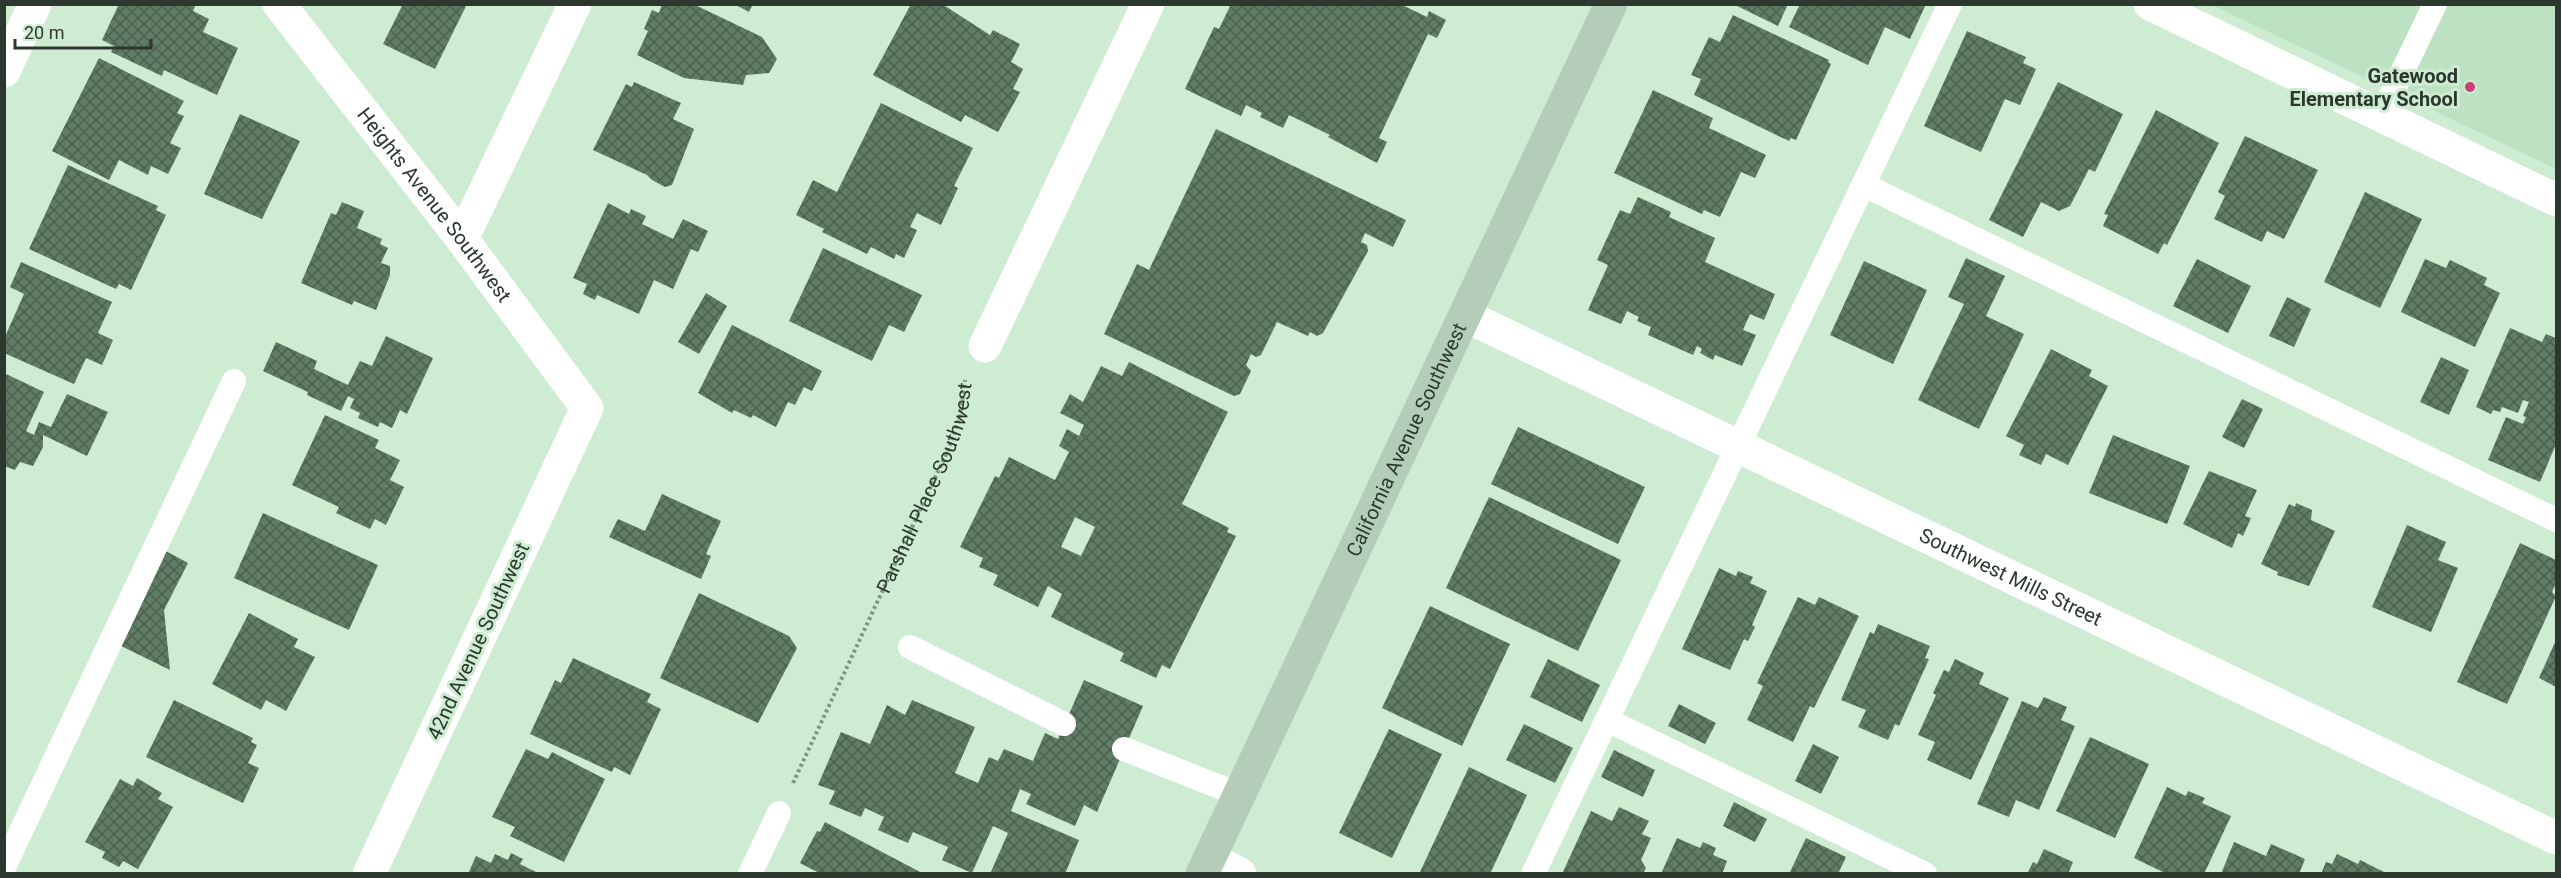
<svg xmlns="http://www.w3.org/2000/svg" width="2561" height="878" font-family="Roboto,sans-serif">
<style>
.built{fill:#bde2c2}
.building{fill:url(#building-cross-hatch);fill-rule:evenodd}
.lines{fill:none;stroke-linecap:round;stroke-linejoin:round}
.path{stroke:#7f9582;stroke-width:4;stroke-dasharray:3 3;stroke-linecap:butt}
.lane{stroke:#fff;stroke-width:24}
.street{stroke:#fff;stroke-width:33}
.secondary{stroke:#b4cdb9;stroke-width:33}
.poi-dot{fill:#c83f78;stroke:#cdecd1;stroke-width:2}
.labels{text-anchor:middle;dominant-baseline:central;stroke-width:6;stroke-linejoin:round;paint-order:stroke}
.poi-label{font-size:20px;font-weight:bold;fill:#2c382e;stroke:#cdecd1;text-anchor:end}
.street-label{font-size:20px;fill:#2c382e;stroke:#cdecd1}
</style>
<defs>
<pattern id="building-cross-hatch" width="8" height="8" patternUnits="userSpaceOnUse" patternTransform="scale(1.5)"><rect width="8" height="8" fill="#607c64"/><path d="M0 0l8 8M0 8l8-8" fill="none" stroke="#4b614e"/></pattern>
</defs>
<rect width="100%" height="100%" fill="#cdecd1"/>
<!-- built -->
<path class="built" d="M2212,5H2556V169Z"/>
<!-- building -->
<path class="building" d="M119,4H196L193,11L209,19L203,32L238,48L217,95L164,70L162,76L111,52L114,46L102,40Z
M403,4L466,6L435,69L383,44Z
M662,4H693L762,37L777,59L769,73L746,75L743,85L684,78L637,55L648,31L644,29L652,10L659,13Z
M734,4H753L749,12Z
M911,4H942L990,35L993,30L1020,44L1011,62L1023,69L1013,89L1020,92L998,132L965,115L961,122L873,75Z
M1231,4H1400L1427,17L1429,11L1446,20L1437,38L1428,34L1379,138L1387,142L1377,163L1328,137L1330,135L1289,115L1283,128L1260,117L1262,113L1246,105L1241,116L1185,89L1214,27L1219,29Z
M1733,4H1788L1778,26Z
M1800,4H1926L1910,39L1885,27L1868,65L1789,27Z
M1733,15L1829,60L1828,62L1831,64L1796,140L1791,138L1789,141L1694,95L1701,79L1691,75L1709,37L1720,42Z
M1967,31L2026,57L2023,63L2036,69L2020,105L2005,99L1981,152L1924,126Z
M99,58L184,101L177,113L184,116L170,143L181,148L168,174L151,166L148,175L119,160L109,180L52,151Z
M634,82L681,103L673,119L694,129L672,185L665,187L652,180L647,175L593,150L626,84L632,87Z
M2058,82L2123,114L2095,172L2089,169L2070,206L2059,211L2041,202L2023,237L1989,220Z
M1653,90L1713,118L1709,128L1766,155L1755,178L1741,172L1720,217L1704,210L1702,214L1614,173Z
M881,103L973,148L954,186L958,188L941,225L917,213L910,227L917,230L904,258L896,254L894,259L871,247L867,254L822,232L824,229L796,215L813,180L837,192Z
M2156,110L2219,143L2167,245L2164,243L2158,254L2103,226L2108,215L2104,214Z
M240,114L300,141L262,219L204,194Z
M1216,129L1406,220L1393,247L1365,233L1361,242L1367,245L1368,251L1323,333L1317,336L1310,332L1308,336L1277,322L1261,355L1256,357L1251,354L1246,365L1251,371L1240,394L1234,396L1104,334L1137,264L1149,270Z
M2245,136L2318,170L2284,239L2267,231L2262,242L2214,219L2225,196L2218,192Z
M68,165L158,206L156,210L166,215L131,290L119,284L116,289L29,249Z
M2365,192L2422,219L2380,308L2324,282Z
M1638,197L1671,212L1669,217L1715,238L1705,262L1775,294L1764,320L1750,314L1743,330L1756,335L1742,366L1715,355L1713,360L1700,353L1702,349L1697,346L1693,355L1648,335L1651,327L1637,321L1639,317L1627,311L1621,324L1588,310L1608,265L1597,260L1620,210L1630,214Z
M342,202L364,211L357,228L382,239L380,244L388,248L381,263L390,266V275L376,310L354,301L352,305L301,283L331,213L336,215Z
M608,203L629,214L631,209L646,216L642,224L673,239L683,219L708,231L698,252L691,249L673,289L654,280L639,314L597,295L595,300L583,294L587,284L573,278Z
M823,248L922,295L904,332L889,325L872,361L789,321Z
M1966,258L2005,276L1986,316L2024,334L1979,429L1918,400L1964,304L1948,297Z
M2197,259L2251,286L2228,333L2173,306Z
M2425,259L2446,268L2450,260L2487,278L2484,285L2500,293L2475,347L2401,312Z
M1864,261L1927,290L1893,364L1830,335Z
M21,262L112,302L98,333L113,340L102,365L86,358L74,384L4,353V339L24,294L10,287Z
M706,293L727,306L699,354L678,342Z
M2287,297L2311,309L2294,347L2269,336Z
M732,325L822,371L812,391L804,387L795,405L788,402L776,427L753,415L751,418L734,410L732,413L698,393Z
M2510,328L2542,342L2546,334L2556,338V444L2540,482L2488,460L2506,417L2523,424L2526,417L2523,416L2529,402L2523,400L2518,413L2502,407L2500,412L2493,410L2491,414L2476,407Z
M386,336L433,358L407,414L400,410L392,428L380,422L378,427L358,418L360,413L350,408L354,399L348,396L341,411L307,395L308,392L263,371L276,342L317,361L314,369L348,385L360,361L372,366Z
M2051,349L2092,370L2089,376L2108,386L2068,465L2046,454L2041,465L2019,455L2024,445L2006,436Z
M2441,357L2469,370L2449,415L2420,402Z
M1129,362L1228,412L1182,504L1229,528L1227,532L1236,536L1170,669L1162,665L1156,678L1120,661L1124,653L1051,617L1062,594L1048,586L1038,607L993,585L998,575L979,567L983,558L960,547L995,476L999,478L1009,457L1055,480L1069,452L1059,446L1067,429L1079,436L1084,425L1060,413L1070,394L1083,402L1101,366L1122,376ZM1075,517L1095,527L1081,556L1061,547Z
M4,373L44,392L26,431L34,435L39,422L51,427L67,394L108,412L87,456L43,435V447L33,466L20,462L15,470L4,466Z
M2242,399L2263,409L2244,448L2222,437Z
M325,415L379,440L375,448L400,460L390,480L404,487L386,525L375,519L370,529L336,513L339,507L292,485Z
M1518,427L1645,487L1618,544L1491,484Z
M2113,435L2190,466L2167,524L2089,493Z
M2209,471L2257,490L2245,516L2251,518L2243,536L2238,533L2232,548L2183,524Z
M662,494L721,521L706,554L711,556L701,579L609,537L618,519L645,531Z
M1489,497L1621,560L1578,651L1446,588Z
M2296,503L2312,510L2311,520L2335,531L2309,586L2277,575L2278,572L2261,564L2289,504L2295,507Z
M263,513L378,565L349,630L234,578Z
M2407,525L2446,542L2438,560L2458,568L2431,632L2372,607Z
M2520,543L2556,560V583L2552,592L2556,596L2507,704L2457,682Z
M162,549L188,563L164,610L170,670L115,643Z
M1719,568L1736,576L1738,571L1753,577L1750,583L1767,591L1752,625L1755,627L1748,641L1744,639L1730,670L1682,649Z
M699,593L789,636L797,648L758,723L660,678Z
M1798,597L1815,605L1819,597L1859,616L1814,708L1810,706L1793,742L1747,720L1763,686L1757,683Z
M1430,606L1510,644L1462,746L1382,708Z
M249,613L298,639L294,647L315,657L286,711L266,700L261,710L212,684Z
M1878,624L1930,646L1925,658L1929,659L1899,726L1895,724L1888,740L1858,727L1866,710L1841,700L1870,632L1874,634Z
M2556,640V687L2539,678Z
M573,658L651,694L647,702L661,709L630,775L614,767L612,772L530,734L555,680L561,683Z
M1548,659L1600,685L1582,722L1530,697Z
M1955,659L1984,673L1979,684L2009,698L1971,780L1927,760L1935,742L1918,735L1936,695L1933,693L1944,670L1949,672Z
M1084,680L1143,706L1097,812L1084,805L1075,826L1026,804L1031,794L1020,789L1011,811L1079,840L1065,874H990L1008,833L993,826L972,873L942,860L948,847L913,832L908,843L878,830L884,817L865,808L861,817L829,804L835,791L818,785L841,732L870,744L887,705L905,715L912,700L975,727L955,773L978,783L989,757L998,761L1004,749L1033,761L1045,733L1058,739Z
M2044,697L2067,707L2061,720L2075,726L2039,810L2016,800L2009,817L1977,804L2022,701L2038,708Z
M174,700L253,738L251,742L257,745L248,763L259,768L243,803L146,757Z
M1679,704L1716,723L1705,744L1668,726Z
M1524,724L1573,748L1555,783L1506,760Z
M1389,729L1442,754L1392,858L1339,833Z
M2090,737L2149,764L2115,838L2056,811Z
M1813,744L1839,757L1821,794L1795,781Z
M526,749L548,759L552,752L605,779L564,862L510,836L515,827L492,817Z
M1614,750L1655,770L1643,797L1601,777Z
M1469,767L1527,795L1490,874H1424L1420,872Z
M137,778L162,793L158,799L173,807L138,869L123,861L119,867L102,858L105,852L85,842L120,779L133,786Z
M2167,787L2186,796L2188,791L2205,798L2202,803L2231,816L2204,874H2167L2134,858Z
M1734,802L1767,819L1755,842L1723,826Z
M1619,807L1649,821L1642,834L1651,838L1641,860L1646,868L1643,874H1562L1591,811L1612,821Z
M825,822L924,874H821L800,863L817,831L820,832Z
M1677,838L1700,848L1703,842L1716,848L1713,855L1727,861L1722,874H1661Z
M1806,838L1846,857L1838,874L1790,872Z
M2234,842L2266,856L2271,844L2305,859L2299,874H2221Z
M2044,849L2073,862L2068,874H2027L2033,862L2037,864Z
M511,853L523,859L520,864L540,874H468L476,856L491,863L495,854L508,860Z
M2337,854L2358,864L2360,860L2384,872L2321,874L2326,862L2332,864Z"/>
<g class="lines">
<!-- path -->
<path class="path" id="s1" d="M793,783L948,450L960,417L965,380"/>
<!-- lane -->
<path class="lane" d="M2381,116L2435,4
M1864,185L2556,520
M910,647L1064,724
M1607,720L1925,874
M1124,749L1240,795
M4,867L234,381
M750,874L779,813
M1533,874L1950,4"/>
<!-- street -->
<g class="street">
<path id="s2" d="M279,4L462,239L587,408L369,874"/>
<path d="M2150,4L2556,200"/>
<path d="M4,71L35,4"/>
<path d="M462,239L575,4"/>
<path id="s3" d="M1466,316L2556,838"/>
<path d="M985,346L1148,4"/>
<path d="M1210,858L1240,874"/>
</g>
<!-- secondary -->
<path class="secondary" id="s4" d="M1202,874L1611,4"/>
</g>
<!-- markers -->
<circle class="poi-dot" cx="2470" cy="87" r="6"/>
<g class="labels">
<!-- poi labels -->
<g class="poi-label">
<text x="2458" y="76">Gatewood<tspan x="2458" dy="23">Elementary School</tspan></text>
</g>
<!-- street labels -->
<g class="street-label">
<text stroke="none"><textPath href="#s2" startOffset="254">Heights Avenue Southwest</textPath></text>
<text stroke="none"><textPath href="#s4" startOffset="480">California Avenue Southwest</textPath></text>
<text stroke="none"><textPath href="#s1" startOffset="324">Parshall Place Southwest</textPath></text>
<text stroke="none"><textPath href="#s3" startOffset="604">Southwest Mills Street</textPath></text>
<text transform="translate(478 641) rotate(-65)">42nd Avenue Southwest</text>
</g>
</g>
<!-- border -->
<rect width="2561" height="878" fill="none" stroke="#2c382e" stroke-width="12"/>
<!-- scale -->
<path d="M15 39v9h136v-9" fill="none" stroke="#2c382e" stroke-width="3"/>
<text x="24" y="39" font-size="18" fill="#2c382e" stroke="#cdecd1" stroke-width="4.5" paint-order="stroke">20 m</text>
</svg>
